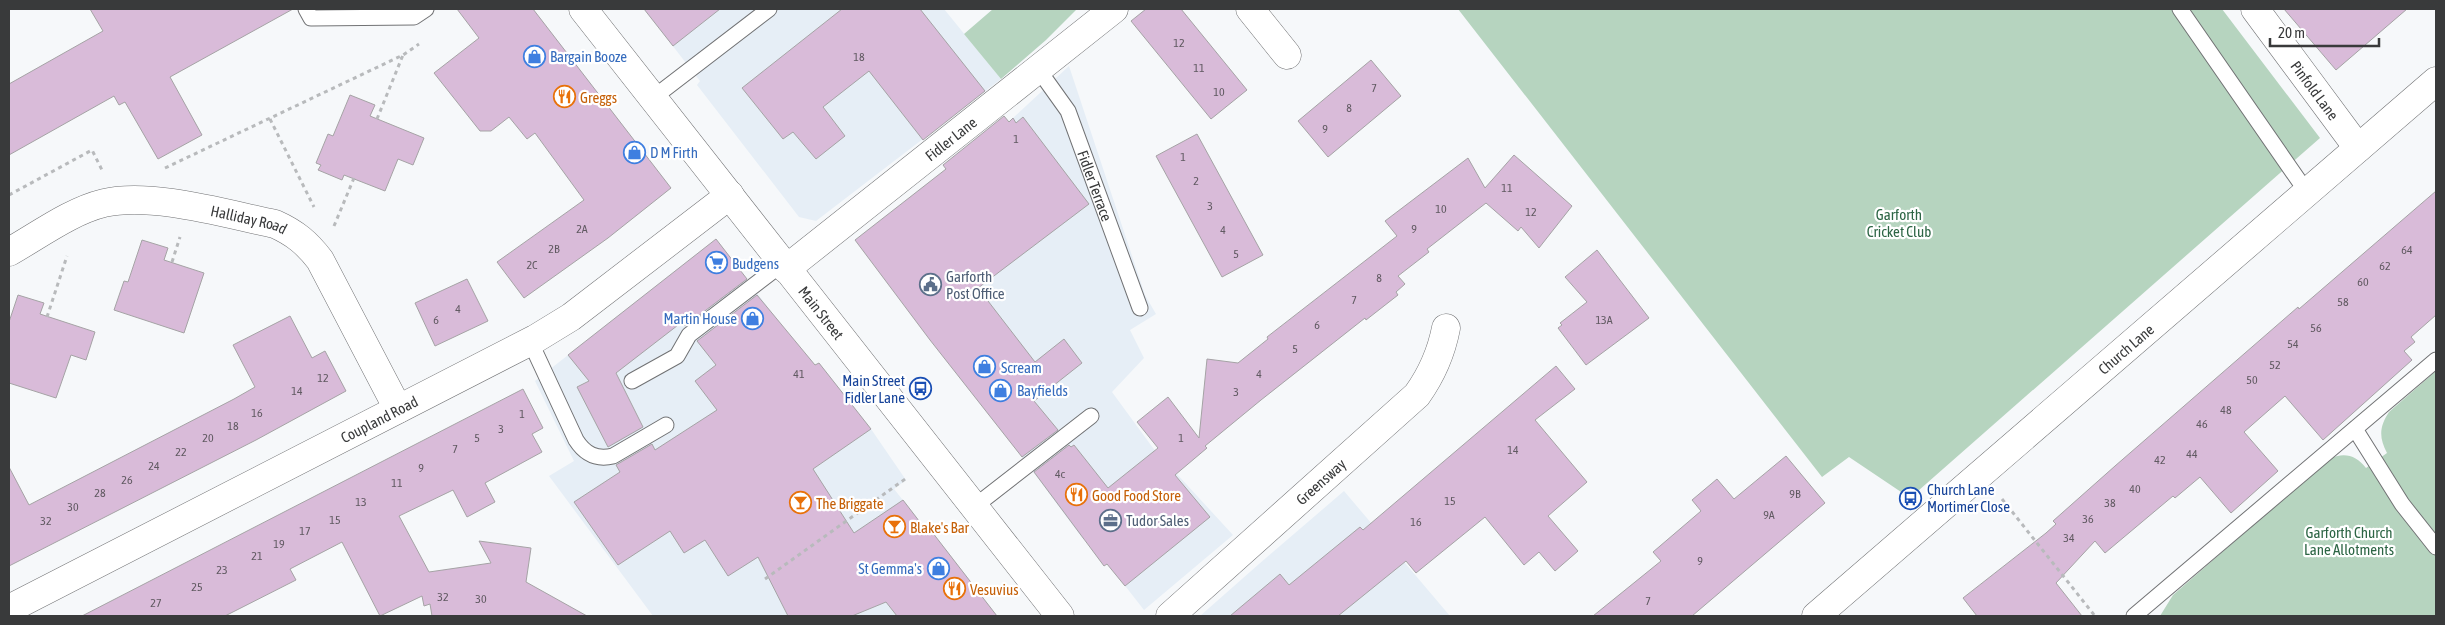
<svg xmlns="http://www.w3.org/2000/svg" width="2445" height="625" font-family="'Asap Condensed',sans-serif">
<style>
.built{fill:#e6eef6}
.green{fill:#b6d4bf}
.building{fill:#d9bbd9;stroke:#a5a3a5}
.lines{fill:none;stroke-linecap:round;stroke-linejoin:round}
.service-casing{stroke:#717274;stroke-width:17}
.minor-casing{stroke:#717274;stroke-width:29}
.tertiary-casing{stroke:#717274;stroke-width:29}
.secondary-casing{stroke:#717274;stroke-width:29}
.path{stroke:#b8babc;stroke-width:3;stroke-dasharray:4 4;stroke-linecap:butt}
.service{stroke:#fff;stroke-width:15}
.minor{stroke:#fff;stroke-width:28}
.tertiary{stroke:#fff;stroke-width:28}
.secondary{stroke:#fff;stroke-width:28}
.labels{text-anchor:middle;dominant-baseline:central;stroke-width:4.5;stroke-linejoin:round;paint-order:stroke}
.number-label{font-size:12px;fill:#615a62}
.shop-label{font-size:15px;fill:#366cbe;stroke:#fff;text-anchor:start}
.street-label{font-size:15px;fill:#393a3b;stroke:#fff}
.food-label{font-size:15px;fill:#c56008;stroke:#fff;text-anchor:start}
.park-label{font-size:15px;fill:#2c6544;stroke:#fff}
.service-label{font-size:15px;fill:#4e5e75;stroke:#fff;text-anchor:start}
.transit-label{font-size:15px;fill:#164399;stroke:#fff;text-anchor:end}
</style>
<rect width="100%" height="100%" fill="#f6f8fa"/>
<!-- built -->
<path class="built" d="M644,9H944L1001,79L816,221L799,217L697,85L700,81Z
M1069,66L1145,295L1156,314L1130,330L1144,358L1112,392L1153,448L1233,535L1144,610L1108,564H1103L1091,549L1093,547L1085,537L1083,539L1022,457L914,194L1013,118Z
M716,239L795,343L815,365L819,363L871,429L906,480L894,489L926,529L929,528L997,616H653L549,476L574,461L535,381Z
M1344,491L1450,616H1200L1259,564Z"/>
<!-- green -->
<path class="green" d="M993,9H1077L1046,40L1001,79L964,34Z
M1458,9H2222L2320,138L1910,498L1849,457L1822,477Z
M2436,371V616H2160L2173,595L2329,459C2344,452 2356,455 2366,468L2387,453C2379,438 2379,427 2389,412Z"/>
<!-- building -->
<path class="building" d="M90,9H293L170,77L202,135L158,159L125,102L119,105L114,96L9,155V84L103,31Z
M457,9H533L671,188L608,238L524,298L497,262L584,200L535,133L527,139L509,117L491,131H480L434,73L479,38Z
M644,9H720L673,46Z
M842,9H920L985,91L923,140L869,71L823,107L845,136L816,159L793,132L783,139L742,88Z
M1146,9H1181L1247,90L1211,119L1131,21Z
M2284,9H2407L2336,70Z
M1371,60L1401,96L1328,157L1298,121Z
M350,95L375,105L370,116L424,138L413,165L398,159L385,191L344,175L342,180L318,170L321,165L316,163L328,134L333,136Z
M1004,116L1009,122L1013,118L1016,123L1023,117L1089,204L978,288L1035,362L1064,339L1082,363L1034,401L1058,430L1022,457L930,340L855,240L946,169L943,165Z
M1197,134L1263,255L1222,277L1156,156Z
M1514,155L1572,206L1539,248L1521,227L1518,231L1486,203L1427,249L1429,252L1398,276L1405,284L1396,292L1398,295L1366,320L1365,318L1261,400L1205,446L1207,448L1175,475L1210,517L1125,586L1107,564L1104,566L1034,472L1069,445L1071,447L1074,445L1108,488L1158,448L1137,422L1168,397L1199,438L1207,359L1238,363L1268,339L1267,337L1397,236L1385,221L1468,158L1485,188Z
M2436,191V315L2411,337L2415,342L2404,351L2412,360L2323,440L2285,396L2244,432L2278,471L2231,513L2200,477L2175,498L2173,496L2105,553L2095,541L2056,583L2082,616H1977L1963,598L2046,533L2056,524L2053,521L2115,466L2298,307L2299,309Z
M716,239L747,279L685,326L682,322L616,373L643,427L608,447L577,387L589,381L568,355Z
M142,240L168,248L164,260L204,273L184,333L114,310L124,281L128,282Z
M1597,250L1649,318L1586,365L1558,328L1562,325L1560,323L1587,302L1565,277Z
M467,279L488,321L435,346L415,303Z
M18,295L44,303L40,314L95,332L86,360L71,355L56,398L9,383V322Z
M757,295L815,365L819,363L871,429L813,469L854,533L903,500L926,530L929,528L997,616H897L886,602L852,616H788L758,557L728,576L705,540L684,553L670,531L618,565L574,502L620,472L616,465L652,444L655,450L717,410L695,381L716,365L697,341Z
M290,316L312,358L325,351L346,391L256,440L9,566V467L29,505L234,399L255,387L233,345Z
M1556,366L1575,389L1535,420L1587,482L1548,516L1578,551L1555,571L1539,552L1524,565L1485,517L1416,573L1406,561L1338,616H1230L1280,574L1289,585L1360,527L1363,530Z
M523,389L543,428L532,434L542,452L485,483L495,502L467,517L453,490L399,516L429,572L491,563L479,541L531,548L526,582L587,616H432L430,604L424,606L422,596L380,616L342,542L290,569L296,580L225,616H82Z
M1786,456L1825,503L1692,616H1593L1661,561L1653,552L1701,511L1692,500L1717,479L1734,499Z"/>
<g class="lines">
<defs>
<g id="service">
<path d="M306,9L311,18L414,17L426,9"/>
<path d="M2180,9L2306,191"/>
<path id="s1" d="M1038,69L1068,111L1140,308"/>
<path d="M653,98L769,9"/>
<path d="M530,341L576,440C585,454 596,460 613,456L666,425"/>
<path d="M632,381L677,356L689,335L782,264"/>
<path d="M2355,429L2402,504L2436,547"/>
<path d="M974,507L1091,416"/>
<path d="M2134,616L2436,360"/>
</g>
<g id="minor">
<path d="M1250,9L1287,55"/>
<path id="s2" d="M2255,9L2358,148"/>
<path id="s3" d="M9,252C39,235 71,211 104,203C152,192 226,214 275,224C295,233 307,243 320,260L398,409"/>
<path id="s4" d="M786,269L1114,9"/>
<path id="s5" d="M9,609L535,339L571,317L730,195"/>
<path id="s6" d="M1170,616L1417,395C1432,374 1441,354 1446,328"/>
</g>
<g id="tertiary">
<path id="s7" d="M1816,616L2436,81"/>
</g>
<g id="secondary">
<path id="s8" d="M583,9L1060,616"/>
</g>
</defs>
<!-- service casing -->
<use href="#service" class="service-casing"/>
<!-- minor casing -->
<use href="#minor" class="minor-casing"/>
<!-- tertiary casing -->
<use href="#tertiary" class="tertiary-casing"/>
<!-- secondary casing -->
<use href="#secondary" class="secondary-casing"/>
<!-- path -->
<path class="path" d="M270,119L314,207
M377,119L403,55
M165,168L403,55L419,44
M9,195L92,150L102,170
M334,226L354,178
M172,262L180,237
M47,317L67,256
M2002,499L2095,616
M765,579L908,477"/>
<!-- service -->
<use href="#service" class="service"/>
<!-- minor -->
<use href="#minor" class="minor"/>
<!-- tertiary -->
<use href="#tertiary" class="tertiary"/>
<!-- secondary -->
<use href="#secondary" class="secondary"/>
</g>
<!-- icons -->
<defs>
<symbol id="shop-ring" viewBox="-11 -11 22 22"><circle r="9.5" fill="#fff" stroke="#3f7fe0" stroke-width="1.5"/><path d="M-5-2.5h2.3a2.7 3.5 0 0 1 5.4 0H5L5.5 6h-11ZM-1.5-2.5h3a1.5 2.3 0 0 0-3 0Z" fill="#3f7fe0"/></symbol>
<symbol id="restaurant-ring" viewBox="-11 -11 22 22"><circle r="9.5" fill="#fff" stroke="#e8710a" stroke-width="1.5"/><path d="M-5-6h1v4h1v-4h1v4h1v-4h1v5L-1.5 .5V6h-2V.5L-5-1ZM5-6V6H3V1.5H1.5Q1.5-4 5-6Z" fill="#e8710a"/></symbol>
<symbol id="supermarket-ring" viewBox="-11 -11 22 22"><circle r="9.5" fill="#fff" stroke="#3f7fe0" stroke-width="1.5"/><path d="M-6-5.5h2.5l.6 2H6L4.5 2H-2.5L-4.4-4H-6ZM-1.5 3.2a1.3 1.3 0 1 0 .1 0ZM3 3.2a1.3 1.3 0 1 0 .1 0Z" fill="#3f7fe0"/></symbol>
<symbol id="civic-ring" viewBox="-11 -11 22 22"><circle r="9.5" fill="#fff" stroke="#5c6f8a" stroke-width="1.5"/><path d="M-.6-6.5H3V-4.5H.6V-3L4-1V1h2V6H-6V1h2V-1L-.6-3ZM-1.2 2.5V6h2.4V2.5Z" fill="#5c6f8a"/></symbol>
<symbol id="bus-ring" viewBox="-11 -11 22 22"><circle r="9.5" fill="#fff" stroke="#1a4fb4" stroke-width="1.5"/><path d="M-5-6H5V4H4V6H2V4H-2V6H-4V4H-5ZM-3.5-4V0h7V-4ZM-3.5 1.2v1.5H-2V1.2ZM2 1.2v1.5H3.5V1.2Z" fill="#1a4fb4"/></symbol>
<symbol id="bar-ring" viewBox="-11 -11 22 22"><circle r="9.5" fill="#fff" stroke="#e8710a" stroke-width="1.5"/><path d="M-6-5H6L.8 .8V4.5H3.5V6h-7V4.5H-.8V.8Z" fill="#e8710a"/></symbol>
<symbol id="office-ring" viewBox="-11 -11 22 22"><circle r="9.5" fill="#fff" stroke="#5c6f8a" stroke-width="1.5"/><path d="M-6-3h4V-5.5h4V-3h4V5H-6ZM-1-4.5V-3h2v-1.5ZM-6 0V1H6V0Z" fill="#5c6f8a"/></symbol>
</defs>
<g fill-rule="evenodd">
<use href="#shop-ring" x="522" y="44" width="25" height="25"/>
<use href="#restaurant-ring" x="552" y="84" width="25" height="25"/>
<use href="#shop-ring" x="622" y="140" width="25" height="25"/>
<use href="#supermarket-ring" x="704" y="250" width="25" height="25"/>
<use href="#civic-ring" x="918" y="272" width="25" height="25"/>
<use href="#shop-ring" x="740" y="306" width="25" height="25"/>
<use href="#shop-ring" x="972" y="354" width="25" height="25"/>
<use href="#bus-ring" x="908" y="376" width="25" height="25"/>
<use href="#shop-ring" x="988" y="378" width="25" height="25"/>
<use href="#restaurant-ring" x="1064" y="482" width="25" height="25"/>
<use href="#bus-ring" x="1898" y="486" width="25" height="25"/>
<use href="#bar-ring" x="788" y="490" width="25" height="25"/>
<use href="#office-ring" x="1098" y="508" width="25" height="25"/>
<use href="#bar-ring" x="882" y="514" width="25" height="25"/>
<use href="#shop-ring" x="926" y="556" width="25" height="25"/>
<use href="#restaurant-ring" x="942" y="576" width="25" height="25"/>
</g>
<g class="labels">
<!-- number labels -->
<g class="number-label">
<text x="1179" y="43">12</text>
<text x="859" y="57">18</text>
<text x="1199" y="68">11</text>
<text x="1374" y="88">7</text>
<text x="1219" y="92">10</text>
<text x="1349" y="108">8</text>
<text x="1325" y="129">9</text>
<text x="1016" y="139">1</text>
<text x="1183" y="157">1</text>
<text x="1196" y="181">2</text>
<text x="1507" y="188">11</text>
<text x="1210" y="206">3</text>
<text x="1441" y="209">10</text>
<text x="1531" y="212">12</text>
<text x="582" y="229">2A</text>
<text x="1414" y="229">9</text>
<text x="1223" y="230">4</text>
<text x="554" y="249">2B</text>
<text x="2407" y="250">64</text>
<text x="1236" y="254">5</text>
<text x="532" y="265">2C</text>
<text x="2385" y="266">62</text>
<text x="1379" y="278">8</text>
<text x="2363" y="282">60</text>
<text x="1354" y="300">7</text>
<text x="2343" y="302">58</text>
<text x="458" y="309">4</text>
<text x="436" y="320">6</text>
<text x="1604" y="320">13A</text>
<text x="1317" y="325">6</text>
<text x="2316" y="328">56</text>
<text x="2293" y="344">54</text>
<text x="1295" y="349">5</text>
<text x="2275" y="365">52</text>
<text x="799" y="374">41</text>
<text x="1259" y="374">4</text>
<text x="323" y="378">12</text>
<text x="2252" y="380">50</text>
<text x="297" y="391">14</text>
<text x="1236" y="392">3</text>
<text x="2226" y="410">48</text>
<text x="257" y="413">16</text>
<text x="522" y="414">1</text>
<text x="2202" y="424">46</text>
<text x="233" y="426">18</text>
<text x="501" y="429">3</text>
<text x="208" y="438">20</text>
<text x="477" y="438">5</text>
<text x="1181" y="438">1</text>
<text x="455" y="449">7</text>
<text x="1513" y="450">14</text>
<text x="181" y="452">22</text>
<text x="2192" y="454">44</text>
<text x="2160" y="460">42</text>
<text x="154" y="466">24</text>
<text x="421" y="468">9</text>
<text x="1060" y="474">4c</text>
<text x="127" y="480">26</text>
<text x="397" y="483">11</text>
<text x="2135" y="489">40</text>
<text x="100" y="493">28</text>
<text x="1795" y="494">9B</text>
<text x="1450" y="501">15</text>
<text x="361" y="502">13</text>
<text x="2110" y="503">38</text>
<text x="73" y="507">30</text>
<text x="1769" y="515">9A</text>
<text x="2088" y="519">36</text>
<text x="335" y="520">15</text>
<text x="46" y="521">32</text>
<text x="1416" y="522">16</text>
<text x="305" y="531">17</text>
<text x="2069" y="538">34</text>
<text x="279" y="544">19</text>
<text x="257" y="556">21</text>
<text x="1700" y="561">9</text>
<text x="222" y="570">23</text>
<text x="197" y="587">25</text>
<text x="443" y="597">32</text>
<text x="481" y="599">30</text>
<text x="1648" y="601">7</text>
<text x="156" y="603">27</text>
</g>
<!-- shop labels -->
<g class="shop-label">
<text x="550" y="56">Bargain Booze</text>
<text x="650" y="152">D M Firth</text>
<text x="732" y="263">Budgens</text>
<text x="737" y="318" text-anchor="end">Martin House</text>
<text x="1001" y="367">Scream</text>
<text x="1017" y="390">Bayfields</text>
<text x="922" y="568" text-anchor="end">St Gemma's</text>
</g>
<!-- street labels -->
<g class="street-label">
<text stroke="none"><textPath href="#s2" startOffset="101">Pinfold Lane</textPath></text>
<text stroke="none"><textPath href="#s4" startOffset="210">Fidler Lane</textPath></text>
<text stroke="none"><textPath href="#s1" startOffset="131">Fidler Terrace</textPath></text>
<text stroke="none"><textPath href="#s3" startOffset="254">Halliday Road</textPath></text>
<text stroke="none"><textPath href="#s8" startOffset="386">Main Street</textPath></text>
<text stroke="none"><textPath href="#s7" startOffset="409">Church Lane</textPath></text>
<text stroke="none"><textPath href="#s5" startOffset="416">Coupland Road</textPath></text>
<text stroke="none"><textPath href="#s6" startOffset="202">Greensway</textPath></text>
</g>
<!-- food labels -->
<g class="food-label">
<text x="580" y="97">Greggs</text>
<text x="1092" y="495">Good Food Store</text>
<text x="816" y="503">The Briggate</text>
<text x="910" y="527">Blake's Bar</text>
<text x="970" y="589">Vesuvius</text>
</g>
<!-- park labels -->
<g class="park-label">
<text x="1899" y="214">Garforth<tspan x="1899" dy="17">Cricket Club</tspan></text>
<text x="2349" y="532">Garforth Church<tspan x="2349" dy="17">Lane Allotments</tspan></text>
</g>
<!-- service labels -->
<g class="service-label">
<text x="946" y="276">Garforth<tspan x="946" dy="17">Post Office</tspan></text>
<text x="1126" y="520">Tudor Sales</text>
</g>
<!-- transit labels -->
<g class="transit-label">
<text x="905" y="380">Main Street<tspan x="905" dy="17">Fidler Lane</tspan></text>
<text x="1927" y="489" text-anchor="start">Church Lane<tspan x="1927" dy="17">Mortimer Close</tspan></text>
</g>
</g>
<!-- border -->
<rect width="2445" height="625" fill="none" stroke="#393a3b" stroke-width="20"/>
<!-- scale -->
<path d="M2270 38v8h109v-8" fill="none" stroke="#393a3b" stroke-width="2.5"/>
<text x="2278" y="38" font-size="15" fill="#393a3b" stroke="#ffffff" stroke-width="4" paint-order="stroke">20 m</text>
</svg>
